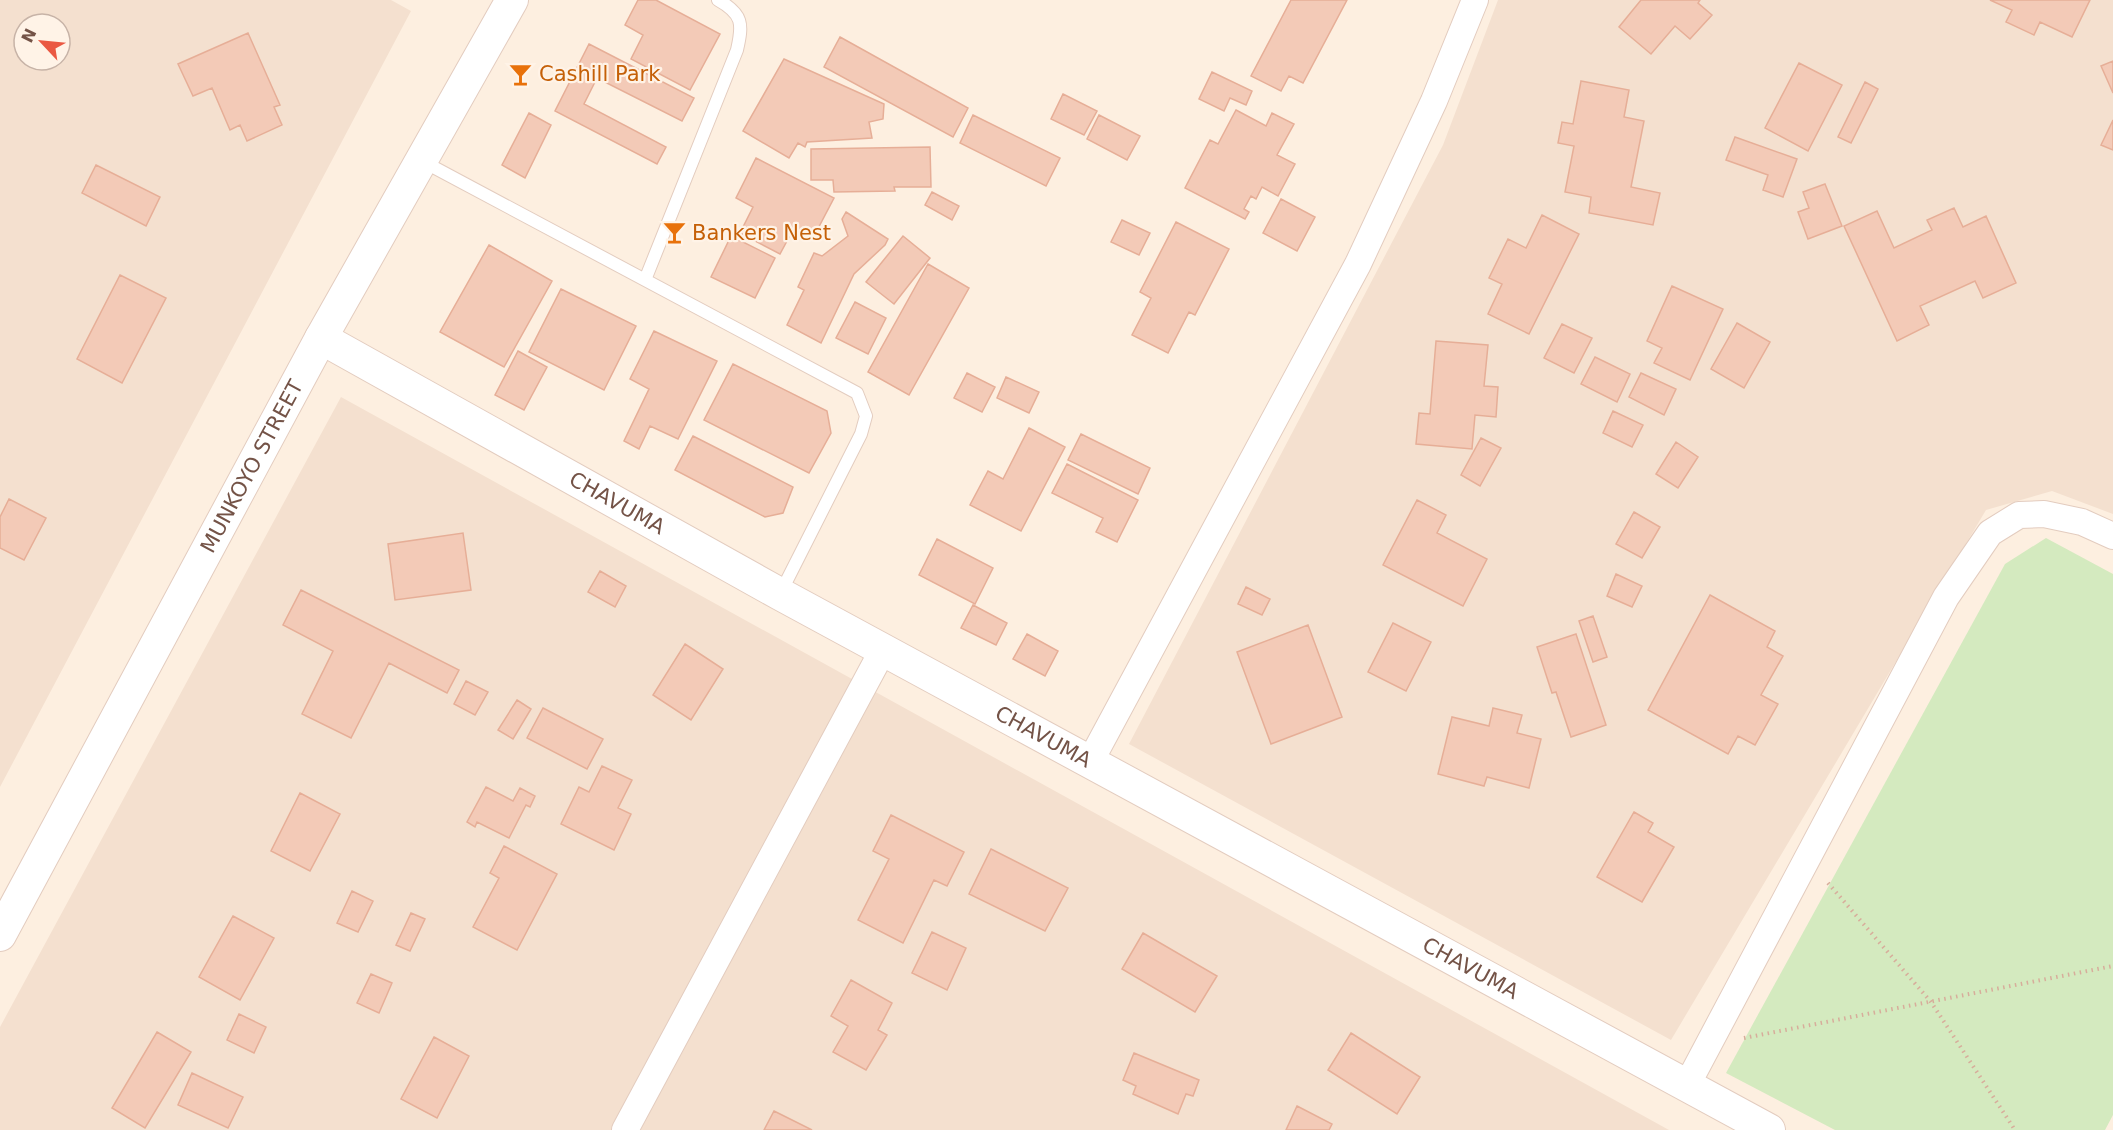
<svg xmlns="http://www.w3.org/2000/svg" width="2113" height="1130" font-family="'DejaVu Sans',sans-serif">
<style>
.residential{fill:#f4e0cf;fill-rule:evenodd}
.green{fill:#d4eabf}
.building{fill:#f3cab7;stroke:#e6ae97;stroke-width:1.5}
.lines{fill:none;stroke-linecap:round;stroke-linejoin:round}
.service-casing{stroke:#e3ccbf;stroke-width:14}
.minor-casing{stroke:#e3ccbf;stroke-width:28}
.tertiary-casing{stroke:#e3ccbf;stroke-width:34}
.path{stroke:#d7ad9b;stroke-width:4;stroke-dasharray:1.5 4.5;stroke-linecap:butt}
.service{stroke:#fff;stroke-width:12}
.minor{stroke:#fff;stroke-width:26}
.tertiary{stroke:#fff;stroke-width:32}
.labels{text-anchor:middle;dominant-baseline:central;stroke-width:4.5;stroke-linejoin:round;paint-order:stroke}
.food-label{font-size:21px;fill:#c56008;stroke:#fff3e7;text-anchor:start}
.street-label{font-size:21px;fill:#745347;stroke:#fff3e7}
</style>
<rect width="100%" height="100%" fill="#fdefe0"/>
<!-- residential -->
<path class="residential" d="M0,0H391L411,11L0,787ZM24,24H60V60H24Z
M1498,0H2113V514L2052,491L1986,510L1671,1040L1129,744L1443,145Z
M341,397L1669,1130H0V1027Z"/>
<!-- green -->
<path class="green" d="M2046,538L2113,574V1115L2105,1130H1835L1726,1073L2005,564Z"/>
<!-- building -->
<path class="building" d="M638,0H656L720,34L690,90L631,59L643,35L625,25Z
M1291,0H1347L1303,83L1289,76L1281,91L1251,76Z
M1641,0H1700L1698,3L1712,15L1690,39L1675,26L1651,54L1619,27Z
M1990,0H2090L2072,37L2040,22L2034,35L2006,22L2012,10Z
M248,33L280,105L274,107L282,125L247,141L240,125L230,130L212,88L193,96L178,64Z
M840,37L968,108L953,137L824,67Z
M589,44L694,98L682,121L597,78L584,104L666,147L657,164L555,111Z
M784,59L884,104L883,119L869,122L872,138L807,142L805,147L798,143L789,158L743,131Z
M2113,61V93L2101,66Z
M1799,63L1842,85L1808,151L1765,128Z
M1212,72L1252,91L1246,105L1230,98L1224,111L1199,99Z
M1581,81L1629,90L1624,117L1644,121L1631,187L1660,193L1653,225L1589,213L1591,197L1565,192L1574,146L1558,143L1562,122L1573,124Z
M1865,82L1878,89L1851,143L1838,137Z
M1063,94L1097,111L1084,135L1051,119Z
M1236,110L1266,126L1272,113L1294,124L1277,155L1295,164L1278,196L1262,187L1256,199L1251,196L1244,209L1249,212L1245,219L1185,188L1210,140L1218,144Z
M529,113L551,125L525,178L502,165Z
M973,115L1060,158L1046,186L960,143Z
M1099,115L1140,136L1127,160L1087,139Z
M2113,120V150L2101,145Z
M1735,137L1797,159L1783,197L1763,190L1768,175L1726,160Z
M930,147L931,187H894L895,191L834,192L833,180H811V149Z
M756,158L834,198L813,238L794,228L780,254L740,233L753,207L736,198Z
M96,165L160,197L146,226L82,193Z
M1825,184L1842,226L1808,239L1798,212L1809,208L1803,192Z
M932,192L959,206L952,220L925,205Z
M1281,199L1315,217L1297,251L1263,233Z
M1954,208L1963,227L1986,216L2016,283L1983,298L1975,281L1920,306L1929,325L1897,341L1844,226L1877,211L1894,248L1932,230L1927,220Z
M846,212L888,239L885,245L854,274L821,343L787,325L804,290L798,287L814,253L822,256L848,236L842,219Z
M1542,215L1579,234L1529,334L1488,314L1502,284L1489,278L1508,239L1526,248Z
M1122,220L1150,233L1139,255L1111,242Z
M1176,222L1229,249L1195,315L1189,312L1168,353L1132,335L1151,298L1140,292Z
M731,236L775,258L755,298L711,277Z
M903,236L930,258L894,304L866,282Z
M489,245L552,281L504,367L440,332Z
M928,264L969,288L909,395L868,372Z
M120,275L166,298L122,383L77,359Z
M1672,286L1723,309L1690,380L1654,363L1662,348L1647,341Z
M561,289L636,326L604,390L529,352Z
M855,302L886,318L868,354L836,338Z
M1737,323L1770,342L1744,388L1711,369Z
M1562,324L1592,338L1574,373L1544,358Z
M654,331L717,361L678,439L650,426L639,449L624,441L649,389L630,379Z
M1436,341L1488,345L1484,386L1498,387L1496,417L1475,415L1472,449L1416,444L1419,413L1430,414Z
M518,351L547,367L524,410L495,395Z
M1595,357L1630,374L1617,402L1581,384Z
M733,364L827,411L831,433L809,473L704,420Z
M967,373L995,387L982,412L954,398Z
M1641,373L1676,389L1664,415L1629,397Z
M1006,377L1039,392L1029,413L997,398Z
M1613,411L1643,425L1632,447L1603,433Z
M1029,428L1065,447L1021,531L970,505L988,471L1003,479Z
M1081,434L1150,468L1138,494L1068,460Z
M693,436L793,487L783,513L765,517L675,470Z
M1481,438L1501,448L1480,486L1461,475Z
M1676,442L1698,457L1678,488L1656,474Z
M1067,464L1138,500L1117,542L1096,532L1103,518L1052,493Z
M9,499L46,518L24,560L0,548V517Z
M1417,500L1446,515L1437,533L1487,559L1463,606L1383,565Z
M1634,512L1660,527L1642,558L1616,544Z
M463,533L471,590L395,600L388,544Z
M937,539L993,568L975,604L919,575Z
M600,571L626,586L615,607L588,592Z
M1616,574L1642,586L1632,607L1607,596Z
M1246,587L1270,599L1262,615L1238,604Z
M301,590L459,670L447,693L389,663L351,738L302,714L333,651L283,625Z
M1710,595L1775,631L1767,647L1783,656L1761,695L1778,704L1755,745L1738,736L1728,754L1648,710Z
M973,605L1007,623L996,645L961,628Z
M1593,616L1607,657L1593,662L1579,621Z
M1393,623L1431,642L1406,691L1368,672Z
M1308,625L1342,717L1271,744L1237,652Z
M1027,634L1058,651L1045,676L1013,659Z
M1576,634L1606,725L1571,737L1556,692L1552,693L1537,647Z
M685,644L723,669L691,720L653,695Z
M466,681L488,692L475,715L454,704Z
M517,700L531,709L513,739L498,730Z
M543,708L603,739L587,769L527,738Z
M1493,708L1522,715L1517,733L1541,739L1529,788L1487,777L1484,786L1438,774L1452,717L1489,726Z
M602,766L632,780L618,808L631,814L614,850L561,824L579,787L589,792Z
M486,787L513,801L520,788L535,796L530,807L526,805L509,838L477,822L475,827L467,822Z
M300,793L340,814L310,871L271,851Z
M1634,812L1653,823L1648,832L1674,847L1642,902L1597,877Z
M891,815L964,852L947,886L934,880L903,943L858,920L889,859L873,851Z
M504,846L557,874L517,950L473,927L499,878L490,873Z
M991,849L1068,888L1045,931L969,894Z
M352,891L373,901L358,932L337,923Z
M411,913L425,919L410,951L396,945Z
M233,916L274,938L240,1000L199,977Z
M932,932L966,948L947,990L912,973Z
M1143,933L1217,976L1195,1012L1122,969Z
M371,974L392,983L379,1013L357,1003Z
M851,980L892,1003L878,1030L887,1035L866,1070L833,1052L848,1026L831,1016Z
M239,1014L266,1027L254,1053L227,1040Z
M157,1032L191,1052L145,1128L112,1108Z
M1351,1033L1420,1077L1397,1114L1328,1070Z
M434,1037L469,1056L437,1118L401,1099Z
M1134,1053L1199,1080L1193,1096L1186,1094L1178,1114L1133,1094L1136,1086L1123,1080Z
M192,1073L243,1097L228,1128L178,1105Z
M1297,1106L1332,1124L1329,1130H1286Z
M774,1111L812,1130H764Z"/>
<g class="lines">
<defs>
<path id="service" d="M422,161L857,393L866,416L861,434L780,594
M645,280L737,50C743,24 743,14 718,0"/>
<path id="minor" d="M1090,762L1358,264L1434,101L1475,0
M1687,1085L1946,597L1990,533L2019,515L2044,514L2082,522L2113,536
M625,1130L884,648"/>
<g id="tertiary">
<path id="s1" d="M321,338L780,594L1769,1130"/>
<path id="s2" d="M0,935L321,338L512,0"/>
</g>
</defs>
<!-- service casing -->
<use href="#service" class="service-casing"/>
<!-- minor casing -->
<use href="#minor" class="minor-casing"/>
<!-- tertiary casing -->
<use href="#tertiary" class="tertiary-casing"/>
<!-- path -->
<path class="path" d="M1828,883L1931,1002L2015,1130
M1744,1038L2113,966"/>
<!-- service -->
<use href="#service" class="service"/>
<!-- minor -->
<use href="#minor" class="minor"/>
<!-- tertiary -->
<use href="#tertiary" class="tertiary"/>
</g>
<!-- icons -->
<defs>
<symbol id="bar-bare" viewBox="-9 -9 18 18"><path d="M-6-5H6L.8 .8V4.5H3.5V6h-7V4.5H-.8V.8Z" fill="#e8710a" stroke="#fff3e7" stroke-width="2.5" paint-order="stroke"/></symbol>
</defs>
<g fill-rule="evenodd">
<use href="#bar-bare" x="504" y="58" width="33" height="33"/>
<use href="#bar-bare" x="658" y="216" width="33" height="33"/>
</g>
<g class="labels">
<!-- food labels -->
<g class="food-label">
<text x="539" y="74">Cashill Park</text>
<text x="692" y="233">Bankers Nest</text>
</g>
<!-- street labels -->
<g class="street-label">
<text stroke="none"><textPath href="#s2" startOffset="532">MUNKOYO STREET</textPath></text>
<text stroke="none"><textPath href="#s1" startOffset="339">CHAVUMA</textPath></text>
<text stroke="none"><textPath href="#s1" startOffset="825">CHAVUMA</textPath></text>
<text stroke="none"><textPath href="#s1" startOffset="1311">CHAVUMA</textPath></text>
</g>
</g>
<!-- north arrow -->
<g transform="translate(42 42) rotate(296)"><circle r="28" fill="#fff3e7" stroke="#c7b3a7" stroke-width="1.5"/>
<path d="M0-4.5L10 22L0 15L-10 22Z" fill="#ea5842"/>
<text y="-9" font-size="16" font-weight="bold" text-anchor="middle" fill="#745347">N</text>
</g>
</svg>
